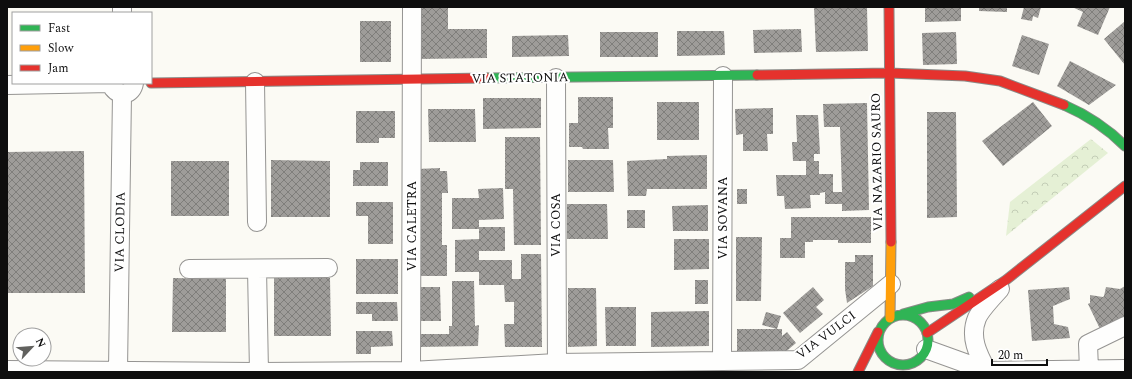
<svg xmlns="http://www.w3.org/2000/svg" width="1132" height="379" font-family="Spectral,serif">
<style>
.park{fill:url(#park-crowns)}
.building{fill:url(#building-cross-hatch)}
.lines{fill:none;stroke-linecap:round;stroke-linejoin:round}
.street-casing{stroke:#959492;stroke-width:20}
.fast-casing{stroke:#8b8b88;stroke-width:11}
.slow-casing{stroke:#8b8b88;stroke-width:11}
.jam-casing{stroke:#8b8b88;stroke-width:11}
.street{stroke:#fefefd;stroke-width:18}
.fast{stroke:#30b455;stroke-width:9}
.slow{stroke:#ff9f0a;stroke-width:9}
.jam{stroke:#e5322d;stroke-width:9}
.labels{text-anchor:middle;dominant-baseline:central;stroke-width:4;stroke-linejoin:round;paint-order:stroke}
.street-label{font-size:13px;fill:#0e0e0e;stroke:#fff}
</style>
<defs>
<pattern id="park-crowns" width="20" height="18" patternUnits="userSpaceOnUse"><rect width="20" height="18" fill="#e5f0d5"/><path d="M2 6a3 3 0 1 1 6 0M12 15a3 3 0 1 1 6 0" fill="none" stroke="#c3cdb6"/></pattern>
<pattern id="building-cross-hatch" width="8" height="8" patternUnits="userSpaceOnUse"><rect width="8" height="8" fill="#9e9c99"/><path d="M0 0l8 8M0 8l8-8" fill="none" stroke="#7f7e7b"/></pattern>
</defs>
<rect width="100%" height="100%" fill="#fbfaf4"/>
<!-- park -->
<path class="park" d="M1091,139L1108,153L1006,236L1010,202Z"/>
<!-- building -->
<path class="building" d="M418,7H448V29H487V58L419,59Z
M814,7H867L868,51L816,52Z
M925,7H961V21L925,22Z
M979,7H1007V12L979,11Z
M1024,7H1041L1038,18L1033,16L1032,21L1021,19Z
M1072,7H1110L1098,35L1077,26L1083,12Z
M360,21H391V62H360Z
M1125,21V65L1104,39Z
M801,29L802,52L754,53L753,30Z
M677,31H724L725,55L677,56Z
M600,32H658V57H600Z
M956,32L957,64L923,65L922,33Z
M568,35L569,56L512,57V36Z
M1022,35L1049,44L1039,75L1012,66Z
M1070,61L1116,85L1089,105L1057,86Z
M578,97H613V128H608L609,149H583L582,147H569V123H578Z
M483,98H541V128L483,129Z
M657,102H699V140H657Z
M1033,102L1052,126L1003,166L982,141Z
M867,103L869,210L842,211V204H825V192L820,193V195H810L811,208L785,209L784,196H777L776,175H806V161H793L792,142H797L796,115H818L820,154H814V161H819V174H833V192H842L840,127H824L823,104Z
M773,108V134H767L768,151H743V134L736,135L735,109Z
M428,109H475L476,142H429Z
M356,111H395V138H379V143H356Z
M927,112H956L957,217L927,218Z
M505,137H540L541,245H514L513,189H505Z
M84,151L85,293H7V152Z
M707,155V189H647L646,196H628L627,161L667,159V156Z
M271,160L330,161V217H271Z
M568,160H613L614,192H568Z
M171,161H229V216H171Z
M360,162H388V186H353V170H360Z
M440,168V171H447L448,193H442V245H447V276H419L417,169Z
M503,188L504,219L479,220V227H505V251H479V260H512V279H521V254H541L542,347H505L504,324H514V302H505L504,285H479V272H455V240L479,239V229H452V198H479L478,189Z
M737,189H747V204H737Z
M356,202H393V244H368V216H356Z
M567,204H607L608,239H567Z
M708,205V231H673L672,206Z
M627,210H645V228H627Z
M791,217H871V243H838V240H813V242H805V258H780V238H791Z
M736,237H762L761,301H736Z
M674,239H709V269L674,270Z
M855,255H873V286L847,303L845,289V262H855Z
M356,259H398V294H356Z
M173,278L226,279V332H172Z
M274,278H330L331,336H274Z
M695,280H708V304H695Z
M452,281H474L475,326L479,325L478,346L418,347V334H449V326H452Z
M1125,286V319L1101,331L1088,304L1090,303V295L1103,297L1104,296L1106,287L1120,289Z
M417,287H440L441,321H417Z
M813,287L824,300L816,307L823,314L800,333L783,313Z
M1069,287L1070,299L1053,306L1054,324L1068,327L1070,338L1032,341L1028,290Z
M568,288H596L597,346L568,347Z
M356,302H397L398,321H372V314H356Z
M605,307H636V346H606Z
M709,311V346L651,347V312Z
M766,312L781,316L777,329H782V336L787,332L796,343L783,354L737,355V329H777L762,325Z
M356,331H392L393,346L371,347V354H356Z"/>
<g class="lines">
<defs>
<path id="street" d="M122,13V7
M556,78L557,372
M255,82L257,222
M7,85L111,83
M113,88C120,97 132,95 134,83
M189,269L328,268
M257,269L259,372
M926,349L987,371L1125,369
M722,361L723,76
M7,370L259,372L411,371L556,363L798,360L891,284
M118,370L122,94
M1089,370L1088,344L1125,326
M987,371C978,354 969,337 977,318C981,309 993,297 1000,289
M411,372L412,7"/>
<path id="fast" d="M487,78L757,75
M1064,105C1087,115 1107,128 1125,146
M903,314L928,307L953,304L969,297
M878 340a25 25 0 1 1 50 0a25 25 0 1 1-50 0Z"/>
<path id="slow" d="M890,318L891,242"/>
<path id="jam" d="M889,7L891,242
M757,75L889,73L965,76L1000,81L1064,105
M151,83L487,78
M927,333L1006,280L1125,186
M858,372L878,332"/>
</defs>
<!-- street casing -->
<use href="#street" class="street-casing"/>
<!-- fast casing -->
<use href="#fast" class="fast-casing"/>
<!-- slow casing -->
<use href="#slow" class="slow-casing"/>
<!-- jam casing -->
<use href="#jam" class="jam-casing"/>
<!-- street -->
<use href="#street" class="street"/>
<!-- fast -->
<use href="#fast" class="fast"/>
<!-- slow -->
<use href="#slow" class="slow"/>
<!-- jam -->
<use href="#jam" class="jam"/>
</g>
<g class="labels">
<!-- street labels -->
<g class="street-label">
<text transform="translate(520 78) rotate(-1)">VIA STATONIA</text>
<text transform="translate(877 162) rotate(-91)">VIA NAZARIO SAURO</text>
<text transform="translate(723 218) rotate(-90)">VIA SOVANA</text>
<text transform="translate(556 225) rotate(-90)">VIA COSA</text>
<text transform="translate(412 226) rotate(-90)">VIA CALETRA</text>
<text transform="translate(120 232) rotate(-89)">VIA CLODIA</text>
<text transform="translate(826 335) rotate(-37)">VIA VULCI</text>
</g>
</g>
<!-- border -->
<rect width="1132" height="379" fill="none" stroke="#0e0e0e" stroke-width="16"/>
<!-- legend -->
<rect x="12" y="12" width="140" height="72" fill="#ffffff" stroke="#9f9f9f"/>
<rect x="20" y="25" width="20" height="6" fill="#30b455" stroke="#9f9f9f"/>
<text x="48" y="32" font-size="12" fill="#0e0e0e">Fast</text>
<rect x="20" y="45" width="20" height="6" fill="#ff9f0a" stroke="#9f9f9f"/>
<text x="48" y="52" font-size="12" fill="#0e0e0e">Slow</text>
<rect x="20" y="65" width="20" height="6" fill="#e5322d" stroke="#9f9f9f"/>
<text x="48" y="72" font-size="12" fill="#0e0e0e">Jam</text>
<!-- north arrow -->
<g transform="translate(32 347) rotate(64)"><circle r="19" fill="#ffffff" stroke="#9f9f9f"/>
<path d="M0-3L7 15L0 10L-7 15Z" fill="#61615e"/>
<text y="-6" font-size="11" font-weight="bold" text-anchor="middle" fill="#0e0e0e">N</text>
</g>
<!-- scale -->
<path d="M992 359v6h55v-6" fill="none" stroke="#0e0e0e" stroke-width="2"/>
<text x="998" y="359" font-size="12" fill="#0e0e0e" stroke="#ffffff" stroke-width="3" paint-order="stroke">20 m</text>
</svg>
